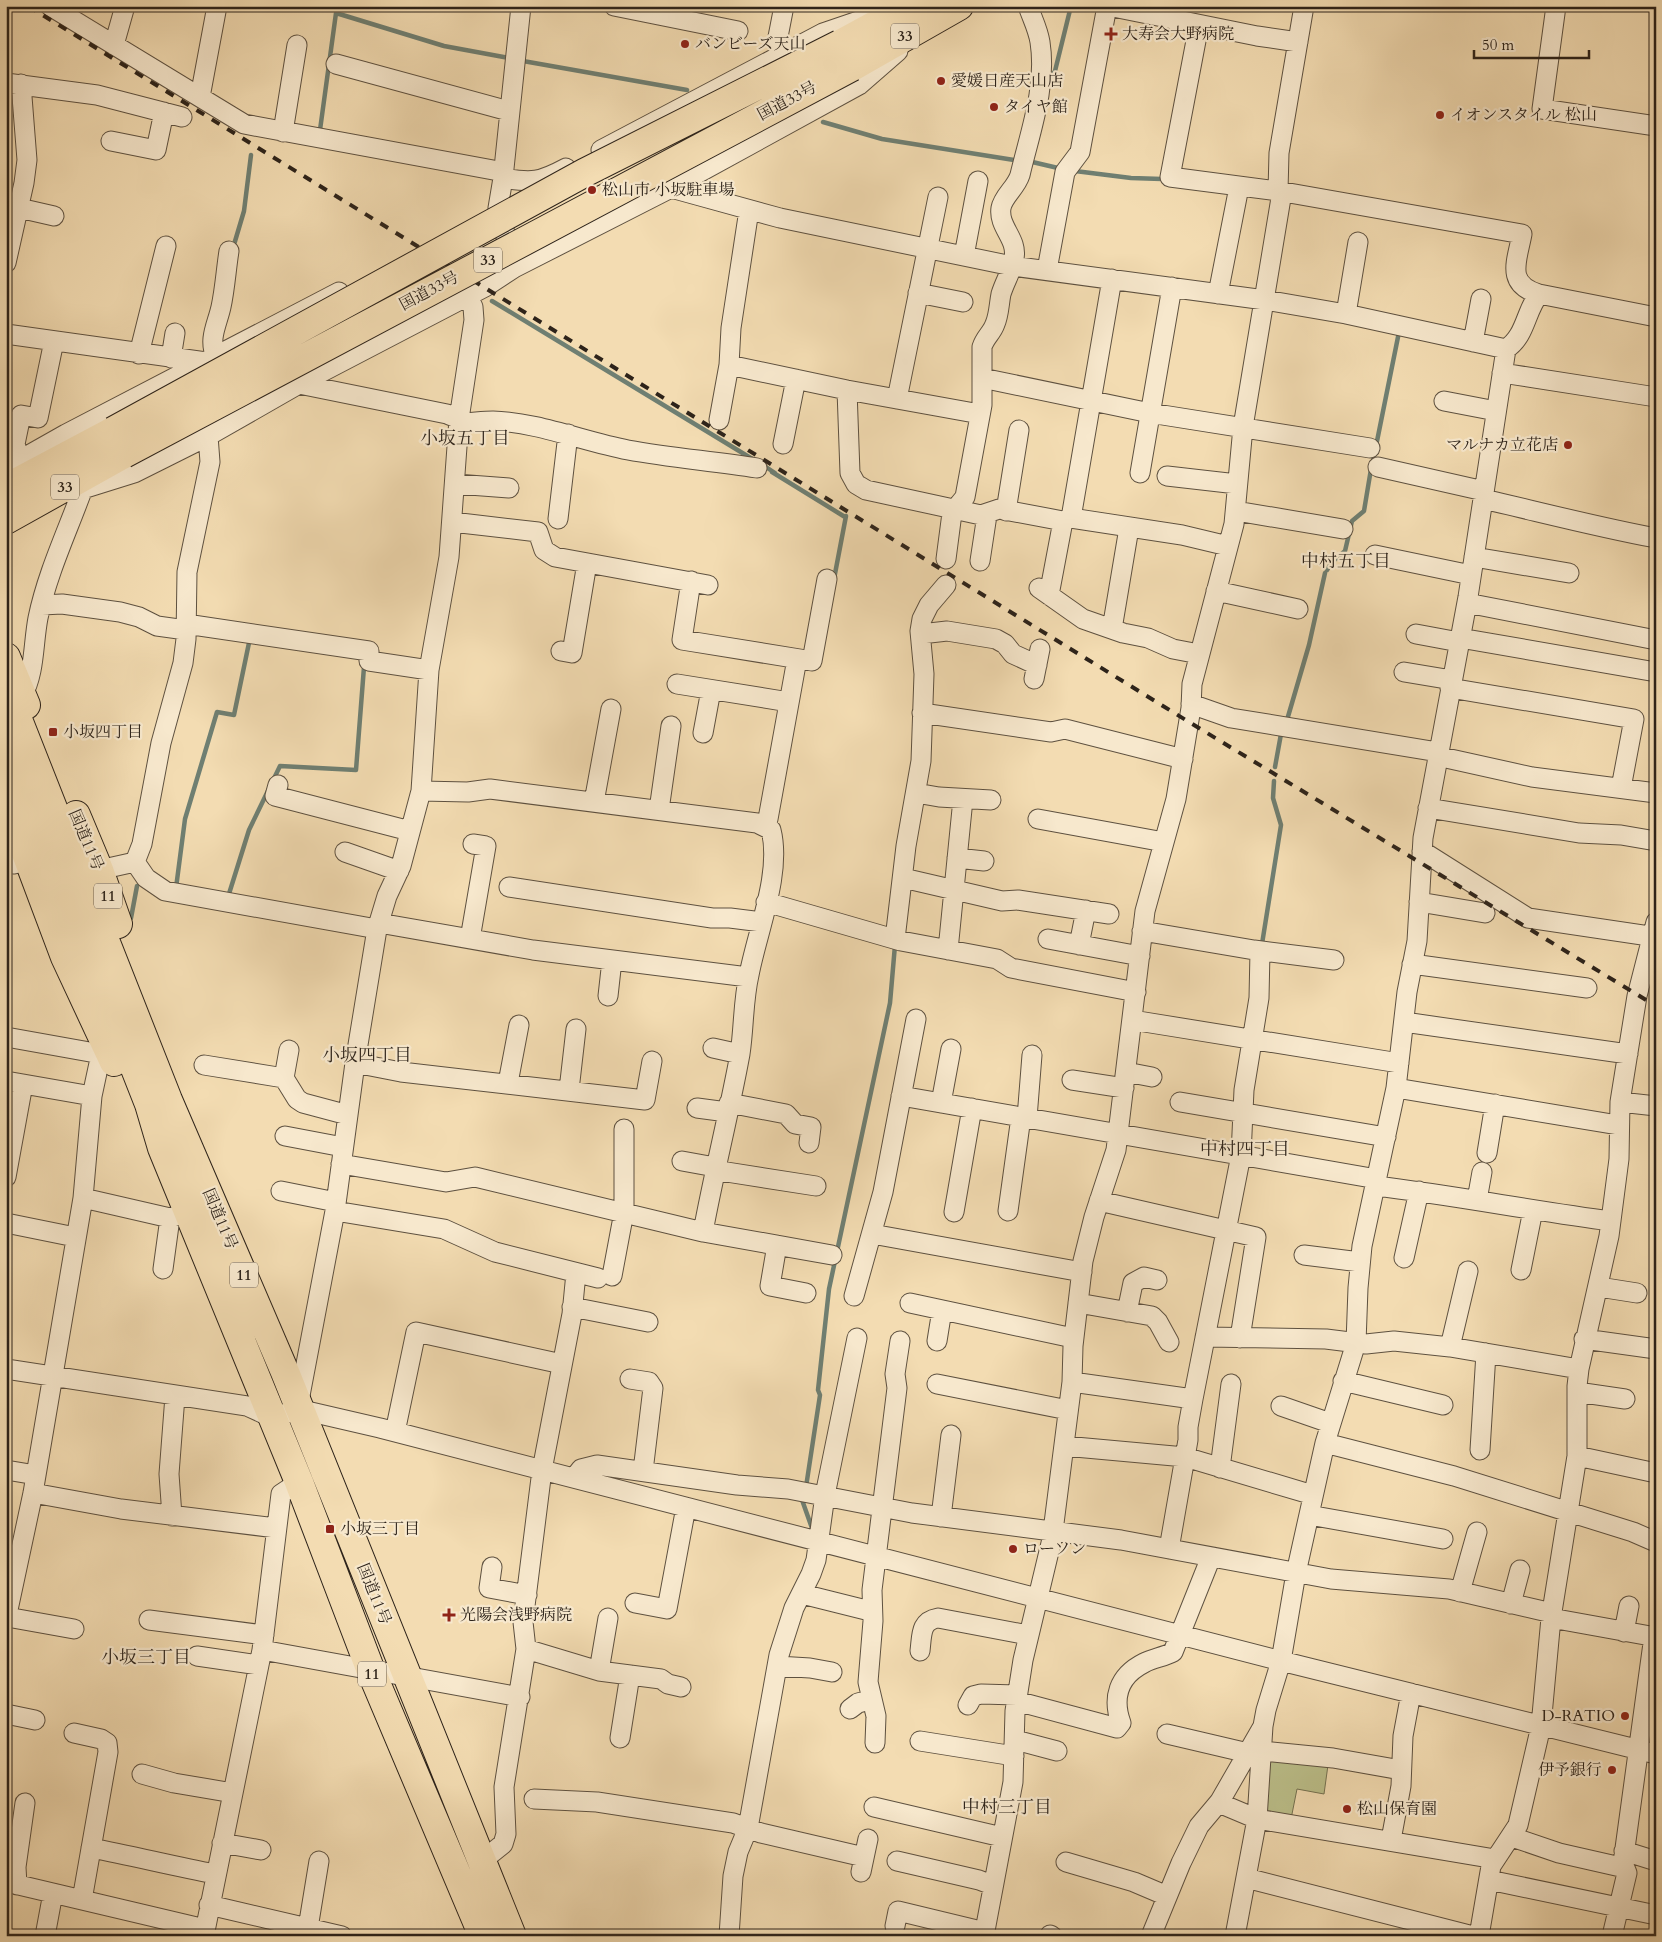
<svg xmlns="http://www.w3.org/2000/svg" width="1662" height="1942" font-family="Cardo,'Noto Serif JP',serif">
<style>
.grass{fill:#bcc08b;stroke:#747252}
.lines{fill:none;stroke-linecap:round;stroke-linejoin:round}
.stream{stroke:#6f7f72;stroke-width:4.5}
.street-casing{stroke:#5e5140;stroke-width:21}
.highway-casing{stroke:#2d231a;stroke-width:30}
.street{stroke:#f7e8cd;stroke-width:19}
.highway{stroke:#f3dcb2;stroke-width:28}
.rail{stroke:#2d231a;stroke-width:4;stroke-dasharray:9 9;stroke-linecap:butt}
.highway-bridge-casing{stroke:#2d231a;stroke-width:30;stroke-linecap:butt}
.highway-bridge{stroke:#f3dcb2;stroke-width:28}
.poi-dot{fill:#8f2418;stroke:#f7e8cd;stroke-width:2}
.labels{text-anchor:middle;dominant-baseline:central;stroke-width:4.5;stroke-linejoin:round;paint-order:stroke}
.shield{fill:#f7e8cd;stroke:#6a5e50;stroke-width:1}
.shield-label{font-size:15px;font-weight:bold;fill:#2d231a}
.poi-label{font-size:16px;fill:#2d231a;stroke:#f7e8cd;text-anchor:start}
.street-label{font-size:16px;fill:#2d231a;stroke:#f7e8cd}
.neighbourhood-label{font-size:18px;fill:#2d231a;stroke:#f7e8cd}
</style>
<rect width="100%" height="100%" fill="#f3dcb2"/>
<filter id="stains"><feTurbulence type="fractalNoise" baseFrequency=".004" numOctaves="4"/><feColorMatrix values="0 0 0 0 .2 0 0 0 0 .09 0 0 0 0 .02 0 0 0 .5 -.17"/></filter>
<radialGradient id="worn" r=".72"><stop offset=".6" stop-color="#630" stop-opacity="0"/><stop offset="1" stop-color="#630" stop-opacity=".3"/></radialGradient>
<!-- grass -->
<path class="grass" d="M1270,1756L1328,1765L1324,1794L1297,1789L1291,1819L1266,1815Z"/>
<g class="lines">
<!-- stream -->
<path class="stream" d="M523,61L687,90
M1048,81L1055,71L1071,6
M823,122L882,139L1014,160
M316,130H320L336,13L444,46L509,58
M1028,161L1058,168
M1075,171L1131,178L1162,179
M233,248L244,211L251,155
M492,301L754,460
M1373,461L1399,332
M763,465L775,473
M772,472L845,517
M1327,570L1332,562L1345,551L1352,521L1364,511L1371,469
M834,579L846,516
M250,638L365,654L356,770L280,766L249,830L228,897L176,888L185,819L217,712L234,715Z
M1287,720L1309,645L1325,573
M1275,767L1281,734
M131,918L137,886
M1262,944L1281,825L1273,798L1274,781
M806,1487L820,1395L818,1390L829,1289L890,1003L895,945
M801,1497L813,1531"/>
<defs>
<path id="street" d="M50,6L244,124L504,172
M614,6L738,31
M1108,6L1257,36L1298,42
M1304,6L1279,153L1278,191L1522,234C1517,261 1505,284 1539,294L1656,317
M1556,6L1542,109L1656,126
M1199,25L1170,177L1278,191
M777,42L784,6
M114,45L125,6
M336,64L509,111
M6,83L97,95L182,117
M200,97L217,6
M283,132L297,45
M111,141L156,150L164,112
M601,150L823,33L870,17
M503,178L521,6
M671,188L780,218L1012,266L1265,300L1346,314L1506,349C1526,336 1525,312 1539,294
M19,208L54,216
M964,256L978,181
M512,259L498,208L503,178C532,183 540,182 566,168
M6,263L24,183L27,160L21,84
M1047,270L1065,172L1080,152L1107,6
M918,293L963,302
M1218,294L1239,187
M1346,314L1358,242
M6,334L206,362
M1473,342L1481,299
M139,354L166,246
M216,357C208,339 217,325 221,307C225,289 226,270 229,251
M171,358L175,333
M729,365L847,390L980,414
M1502,373L1656,397
M982,378L1150,413L1370,448
M299,384L447,414L459,419
M847,390L850,473L856,484L866,490L981,515L999,509L1063,521
M897,399L938,197
M1444,401L1496,411
M719,420L729,365L731,328L749,210
M459,423C470,423 482,421 493,421C537,422 585,442 628,450C671,458 714,461 757,468
M783,444L796,379
M20,460L15,444L21,415L38,418L54,341
M1378,467L1484,491
M1140,473L1172,287
M1167,476L1237,484
M6,478L20,460L66,434L339,292
M456,484L509,488
M70,493L134,473L208,436L299,384L485,287L514,268L671,188L859,85L898,51
M1483,499C1540,512 1597,527 1656,538
M1006,511L1019,430
M1236,511L1343,529
M1071,518L1182,535L1228,546
M558,519L568,434
M452,522L538,532L544,550L555,557L708,585
M1375,555L1471,575
M1474,557L1569,573
M946,559L952,513L965,497L982,405V347C985,337 992,333 995,324C999,315 999,304 1001,294C1005,281 1012,271 1014,258C1018,239 998,227 1001,208C1003,196 1016,188 1020,175C1030,132 1047,87 1040,42C1038,29 1032,18 1028,6
M980,561L987,515
M691,581L682,640L812,661L827,579
M1039,588L1083,619L1123,633L1148,638L1173,649L1199,654
M1216,591L1298,609
M1049,595L1063,521L1071,518L1112,279
M1467,603L1656,640
M42,605L62,604L120,612L139,617L157,626L186,630
M186,624L369,651V661L429,670
M1112,629L1129,528
M921,634L947,631L996,639L1005,644L1013,654L1037,665
M1416,634L1459,642
M1460,638L1656,672
M561,651L572,653L587,563
M1404,672L1452,680
M1034,679L1040,649
M677,684L789,702
M1450,688L1634,719L1621,788
M22,696C35,673 33,644 38,618C47,574 67,532 82,491
M1191,704L1231,718L1438,752
M922,713L1051,732L1065,729L1183,759
M703,733L711,690
M1437,756L1532,777L1656,793
M278,785L275,796L410,831
M916,793L939,797L991,800
M594,802L611,709
M1428,808L1579,833L1621,835L1656,841
M659,810L671,726
M1038,819L1164,842
M764,825L768,819L797,659
M1422,851L1528,918L1656,937
M345,852L399,871
M957,858L984,861
M6,862L14,864L29,861
M135,862L146,878L165,891L377,929
M99,870L135,862L142,844L161,743L183,663L186,639L187,572L210,462L208,436
M903,878L1002,901L1018,900L1109,914
M509,887L712,918H730L762,922
M766,902L901,941L997,959L1011,968L1136,992
M1419,902L1485,913
M379,923L533,950L748,977
M1142,931L1254,950L1334,960
M470,939L486,846L473,844
M895,939L906,846L921,761L924,674L920,631L922,619L929,605L946,585
M1048,939L1140,956
M1079,945L1086,910
M948,950L963,799
M1412,964L1587,988
M608,996L612,960
M1132,1020L1399,1063
M1404,1022L1628,1054
M6,1037L101,1054
M713,1048L740,1054
M355,1063L401,1072L645,1100L652,1061
M204,1065L284,1078L297,1099L303,1103L348,1115
M1126,1072L1152,1077
M284,1078L289,1050
M1072,1080L1124,1088
M6,1081L92,1096
M508,1083L519,1025
M1396,1088L1618,1125
M569,1090L576,1029
M901,1096L1377,1179
M1180,1102L1386,1137
M1620,1102L1656,1106
M729,1103L786,1114L795,1124L811,1127L809,1143
M941,1103L951,1049
M697,1108L727,1112
M1027,1118L1032,1055
M285,1136L343,1147
M1487,1153L1495,1104
M682,1161L715,1167
M341,1164L446,1182L475,1177L703,1232C714,1172 729,1114 740,1054C744,1028 743,1001 749,975C757,932 782,873 771,830L757,823L490,789L468,792L421,791
M714,1170L816,1186
M6,1177L23,1084
M1375,1186C1454,1195 1532,1211 1611,1221
M281,1191L336,1202
M83,1198L170,1218L189,1212
M1477,1200L1482,1172
M1099,1201L1256,1237L1240,1338
M335,1211L444,1229L495,1252L598,1278
M1008,1211L1021,1117
M954,1212L972,1108
M6,1223L75,1237
M703,1232L832,1255
M872,1234L1082,1272
M777,1245L770,1286L806,1293
M1304,1255L1360,1262
M1404,1258L1419,1191
M163,1269L170,1218
M1521,1270L1533,1210
M612,1276L624,1212V1129
M1599,1287L1637,1293
M854,1296L883,1192L916,1019
M910,1303L1073,1338
M1078,1303L1152,1316L1158,1322L1169,1342
M572,1307L648,1322
M1127,1312L1133,1283L1144,1277L1157,1280
M1205,1337L1326,1339L1366,1344L1394,1341L1450,1347L1579,1369
M1584,1339L1656,1349
M937,1341L942,1310
M1450,1347L1468,1271
M6,1369L247,1406L273,1418L298,1409L380,1428L1281,1661L1656,1754
M630,1379L649,1382L653,1388L643,1471
M1343,1381L1443,1405
M1072,1382L1193,1399
M937,1384L1068,1410
M1577,1392L1625,1399
M298,1406L335,1211L355,1063L377,929L387,896L401,866L421,791L429,670L449,557L459,419L474,320L473,307L468,296
M1281,1406L1330,1423
M395,1432L416,1332L562,1364
M1325,1443L1454,1476L1633,1532L1656,1542
M1064,1446L1185,1457L1313,1495
M1480,1450L1486,1353
M1577,1456L1656,1473
M1220,1468L1231,1384
M6,1470L36,1475
M574,1478L581,1469L597,1465L737,1485L788,1489L912,1513L1121,1540L1331,1579L1449,1589L1552,1613
M33,1493L121,1509L276,1528
M1309,1515L1443,1539
M172,1516L169,1474L175,1396
M941,1517L951,1435
M1169,1549L1188,1440V1427L1193,1399L1241,1155L1244,1090L1259,998L1260,951
M492,1567L489,1588L527,1595
M1460,1592L1477,1532
M802,1594L866,1610
M635,1603L667,1609L686,1507
M1511,1604L1520,1570
M7,1617L74,1629
M1551,1618L1656,1637
M6,1619L33,1493L83,1198L92,1096L101,1054L109,1050
M149,1620L264,1635
M1624,1632L1629,1606
M526,1649L599,1671L661,1679L668,1684L681,1687
M262,1650L520,1697
M920,1651C922,1635 920,1621 938,1618L1028,1635
M197,1656L259,1665
M777,1666L810,1668L832,1672
M599,1671L608,1618
M1016,1701L1117,1728L1121,1723C1112,1698 1118,1676 1144,1663C1153,1658 1164,1657 1173,1652L1211,1557
M968,1705L973,1696L981,1694L1017,1695
M850,1709L858,1703L872,1699
M6,1714L35,1720
M74,1733L101,1739L107,1743L108,1752L82,1900
M1167,1734L1248,1753
M620,1738L630,1675
M1015,1740L1057,1751
M920,1741L1014,1756
M875,1743L876,1716L868,1682L873,1621L872,1590L897,1388L895,1374L900,1341
M1262,1751L1333,1758L1401,1770
M142,1774L174,1783L233,1793
M534,1799L597,1802L733,1823L761,1833L864,1857
M1219,1803L1257,1819L1495,1859
M874,1807L1002,1837
M1512,1837L1559,1853L1625,1868
M1391,1840L1401,1786L1403,1736L1411,1693
M222,1843L261,1850
M91,1848C133,1856 173,1866 215,1874
M1624,1851L1656,1861
M483,1860L503,1844L506,1834L504,1787L526,1649L523,1622L542,1470L572,1314L576,1273
M897,1861L979,1880L992,1885
M1066,1862L1134,1882L1167,1896
M861,1872L868,1839
M1246,1878L1473,1936
M1489,1880L1656,1915
M6,1882L205,1929
M17,1885L16,1867L25,1803
M209,1905L342,1936
M895,1926L898,1911L985,1932
M308,1928L319,1861
M1050,1935L1052,1936
M45,1936L53,1893
M204,1936L262,1650L281,1494L299,1482
M729,1936L733,1876L738,1852L748,1828L779,1655L794,1608L811,1574L816,1560L825,1495L857,1338
M984,1936L1013,1782L1015,1711L1023,1660L1052,1539L1072,1382L1073,1346L1083,1261L1094,1217L1116,1150L1145,911L1176,799L1191,708L1192,684L1234,524L1243,427L1282,192
M1151,1936L1181,1863L1199,1826L1220,1801L1262,1728
M1235,1936L1257,1819L1263,1726L1266,1710L1281,1661L1296,1573L1325,1443L1356,1343L1358,1288L1362,1246L1396,1088L1407,992L1417,941L1423,838L1468,597L1506,349
M1479,1936L1491,1866L1518,1825L1541,1726L1551,1618L1577,1456V1386L1579,1369L1609,1236L1619,1159L1620,1102L1637,996L1656,922
M1612,1936L1627,1873L1623,1863L1654,1636"/>
<path id="highway" d="M840,44L910,6
M852,67L959,6
M6,488L113,431
M6,520L124,454
M6,657L26,705
M6,689L168,1100L285,1372L512,1936
M6,741L149,1104L162,1148L299,1482L371,1671L483,1936
M6,800L65,957L114,1062
M76,815L99,870L118,924"/>
</defs>
<!-- street casing -->
<use href="#street" class="street-casing"/>
<!-- highway casing -->
<use href="#highway" class="highway-casing"/>
<!-- street -->
<use href="#street" class="street"/>
<!-- highway -->
<use href="#highway" class="highway"/>
<!-- rail -->
<path class="rail" d="M28,6L1189,722L1656,1006"/>
<defs>
<path id="highway-bridge" d="M113,431L584,173L840,44
M124,454L852,67"/>
</defs>
<!-- highway-bridge casing -->
<use href="#highway-bridge" class="highway-bridge-casing"/>
<!-- highway-bridge -->
<use href="#highway-bridge" class="highway-bridge"/>
</g>
<!-- markers -->
<g class="poi-dot">
<path d="M1108.5 26.5h5v5h5v5h-5v5h-5v-5h-5v-5h5z"/>
<circle cx="685" cy="44" r="5"/>
<circle cx="941" cy="81" r="5"/>
<circle cx="994" cy="107" r="5"/>
<circle cx="1440" cy="115" r="5"/>
<circle cx="592" cy="190" r="5"/>
<circle cx="1568" cy="445" r="5"/>
<rect x="48" y="727" width="10" height="10" rx="2.5"/>
<rect x="325" y="1524" width="10" height="10" rx="2.5"/>
<circle cx="1013" cy="1549" r="5"/>
<path d="M446.5 1607.5h5v5h5v5h-5v5h-5v-5h-5v-5h5z"/>
<circle cx="1625" cy="1716" r="5"/>
<circle cx="1612" cy="1770" r="5"/>
<circle cx="1347" cy="1809" r="5"/>
</g>
<g class="labels">
<!-- shield labels -->
<g class="shield">
<rect x="891" y="23.5" width="28" height="25" rx="4"/>
<rect x="474" y="247.5" width="28" height="25" rx="4"/>
<rect x="51" y="474.5" width="28" height="25" rx="4"/>
<rect x="94" y="883.5" width="28" height="25" rx="4"/>
<rect x="230" y="1262.5" width="28" height="25" rx="4"/>
<rect x="358" y="1661.5" width="28" height="25" rx="4"/>
</g>
<g class="shield-label">
<text x="905" y="36">33</text>
<text x="488" y="260">33</text>
<text x="65" y="487">33</text>
<text x="108" y="896">11</text>
<text x="244" y="1275">11</text>
<text x="372" y="1674">11</text>
</g>
<!-- poi labels -->
<g class="poi-label">
<text x="1122" y="34">大寿会大野病院</text>
<text x="695" y="44">バンビーズ天山</text>
<text x="951" y="81">愛媛日産天山店</text>
<text x="1004" y="107">タイヤ館</text>
<text x="1450" y="115">イオンスタイル 松山</text>
<text x="602" y="190">松山市 小坂駐車場</text>
<text x="1558" y="445" text-anchor="end">マルナカ立花店</text>
<text x="63" y="732">小坂四丁目</text>
<text x="340" y="1529">小坂三丁目</text>
<text x="1023" y="1549">ローソン</text>
<text x="460" y="1615">光陽会浅野病院</text>
<text x="1615" y="1716" text-anchor="end">D-RATIO</text>
<text x="1602" y="1770" text-anchor="end">伊予銀行</text>
<text x="1357" y="1809">松山保育園</text>
</g>
<!-- street labels -->
<g class="street-label">
<text transform="translate(787 101) rotate(-28)">国道33号</text>
<text transform="translate(429 291) rotate(-28)">国道33号</text>
<text transform="translate(86 840) rotate(67)">国道11号</text>
<text transform="translate(220 1219) rotate(67)">国道11号</text>
<text transform="translate(374 1594) rotate(68)">国道11号</text>
</g>
<!-- neighbourhood labels -->
<g class="neighbourhood-label">
<text x="465" y="438">小坂五丁目</text>
<text x="1346" y="561">中村五丁目</text>
<text x="367" y="1055">小坂四丁目</text>
<text x="1245" y="1149">中村四丁目</text>
<text x="146" y="1657">小坂三丁目</text>
<text x="1007" y="1807">中村三丁目</text>
</g>
</g>
<!-- margin -->
<rect width="1662" height="1942" fill="none" stroke="#f3dcb2" stroke-width="25"/>
<rect x="8" y="8" width="1647" height="1927" fill="none" stroke="#2d231a" stroke-width="2.5"/>
<rect x="12" y="12" width="1637" height="1917" fill="none" stroke="#2d231a"/>
<!-- scale -->
<path d="M1474 50v8h115v-8" fill="none" stroke="#2d231a" stroke-width="2.5"/>
<text x="1482" y="50" font-size="15" fill="#2d231a" stroke="#f7e8cd" stroke-width="4" paint-order="stroke">50 m</text>
<rect width="100%" height="100%" filter="url(#stains)"/>
<rect width="100%" height="100%" fill="url(#worn)"/>
</svg>
